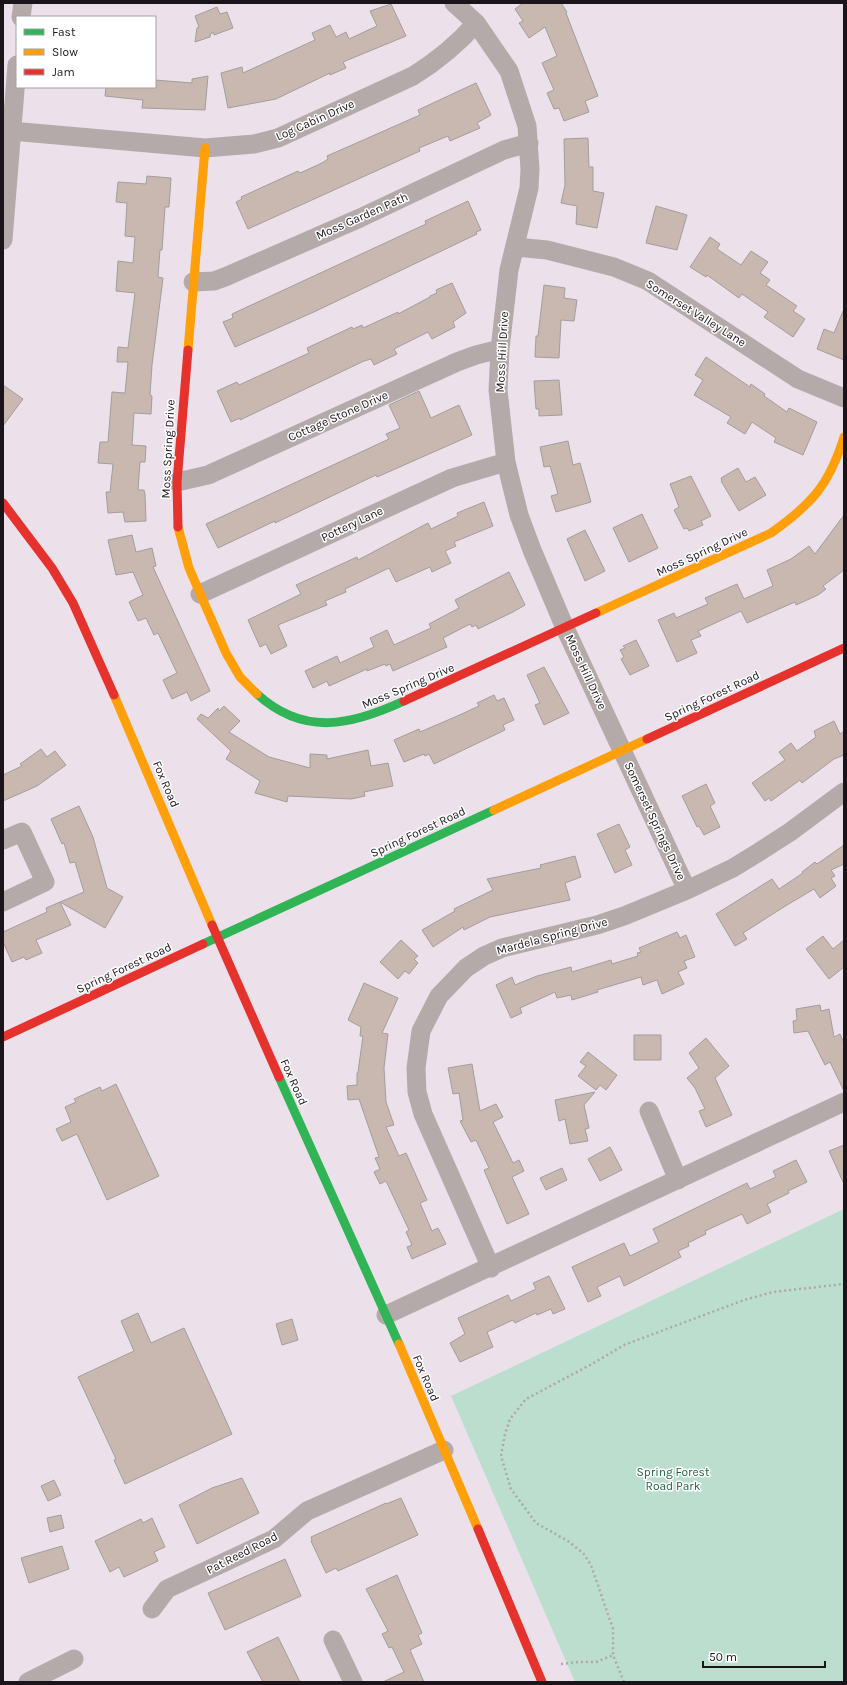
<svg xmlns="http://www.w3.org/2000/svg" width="847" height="1685" font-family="Karla,sans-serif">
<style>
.green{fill:#bcdecf}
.building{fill:#c9b8b0;stroke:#a49c9d}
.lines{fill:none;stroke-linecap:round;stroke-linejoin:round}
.path{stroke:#b0a6a9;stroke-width:2.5;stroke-dasharray:2 3;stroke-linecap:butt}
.street{stroke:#b5aaaa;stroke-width:19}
.fast{stroke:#30b455;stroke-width:9}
.slow{stroke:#ff9f0a;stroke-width:9}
.jam{stroke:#e5322d;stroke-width:9}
.labels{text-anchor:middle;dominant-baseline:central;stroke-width:3;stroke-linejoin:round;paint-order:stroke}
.street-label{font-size:12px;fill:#1b151b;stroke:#fff}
.park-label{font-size:12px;fill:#1d6346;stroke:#fff}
</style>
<rect width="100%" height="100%" fill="#ece1eb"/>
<!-- green -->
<path class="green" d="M844,1209V1682H575L451,1396Z"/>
<!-- building -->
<path class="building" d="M523,3H561L567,12L566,13L598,96L585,101L589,112L564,121L559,108L554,109L547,93L554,90L542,63L557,56L545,27L529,38L519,23L523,21L515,9Z
M391,4L406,36L343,62L346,68L330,75V73L276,99L228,108L221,73L242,67L243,73L315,40L312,33L330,25L336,37L346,32L349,39L377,26L370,11Z
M217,7L220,14L227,12L233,28L214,35V33H211L210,37L195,42L197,28L199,27L195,16Z
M208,76L205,110L142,108L143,100L105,96L106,87H155V80L192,83V79Z
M476,83L491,115L477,123L480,128L450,141L448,136L419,148L420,151L248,229L236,202L242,199L241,197L298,171L300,173L322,163L328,159L327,156L420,115L418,110Z
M588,138L589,167H593V191L604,193L597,228L576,224L577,206L561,203L565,185L564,139Z
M147,176L171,178L169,207H165L162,250H160L158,277L163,278L152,365L150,395L152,396L151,414L134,413L132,445L146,446L145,462H140L138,490H144L145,494L146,521L125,522L123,512L108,513L106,492H110L113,464L98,463L100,442H108L112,392L125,393L128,362H117L118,347L128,348L135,293L116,291L118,261L133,263L135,237L125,236L127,203L116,202L118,182L146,184Z
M468,201L481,230L476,232L477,234L316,311L235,347L223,322L233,318L232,314L426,224L425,221Z
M656,206L687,215L677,250L646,243Z
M710,237L720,244L717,249L741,265L751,251L768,262L760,273L770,280L766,285L797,306L793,311L805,319L793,337L764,317L768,312L742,294L739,298L707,275L706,277L690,267Z
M452,283L466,313L453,322L455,327L432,339L428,332L394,349L397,354L374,365L371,359L364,361L240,420V418L231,422L217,391L237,382L239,385L309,353L307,348L352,327L353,329L362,325L363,328L398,312V314L430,297V296L437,293L436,290Z
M544,285L565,288L564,298L577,300L574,321L561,320L559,358L535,357L536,336H538Z
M843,311H844V360L817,349L824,329L834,333Z
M706,357L750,387L751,384L765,394L764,396L787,412L789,408L817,422L803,455L774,442L776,438L752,422L745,434L727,423L731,417L694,395L703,380L695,375Z
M559,380L562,415L539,416V409H536L534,381Z
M3,385L23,399L3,426Z
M419,391L431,418L459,405L472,435L377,477L376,475L275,523V521L218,548L206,524L389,439L386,434L400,428L389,405Z
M568,441L573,465L580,463L591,502L556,512L551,496L558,494L550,466L544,467L540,447Z
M738,468L746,482L755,477L766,495L739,511L721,481H722L721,478Z
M691,476L711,516L701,521L703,525L689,531L687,528L684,529L674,510L679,507L670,484Z
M484,502L493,526L454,542L456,546L445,551L451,563L432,572L430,567L396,582L389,568L345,589L346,592L325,601L327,605L278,625L287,646L271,654L266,644L260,647L248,620L301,594L296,585L357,557L358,560L428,523L431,529L458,516L457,513Z
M642,514L658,548L629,562L613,528Z
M844,515V570L823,586L826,589L818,595L796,605L795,602L747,623L741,611L698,631L701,636L691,640L697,653L677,662L658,620L674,613L676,618L708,604L705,598L737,584L744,599L773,586L767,570L791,559L809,546L815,554Z
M585,530L605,571L585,581L567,539Z
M132,535L136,552L152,548L156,566L153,567L210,691L191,701L187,692L172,699L163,680L177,673L158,633L154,635L146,618L138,621L129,602L143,595L133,572L116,575L108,540Z
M509,572L525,605L513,612L478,629L476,625L472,627L470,624L443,638L447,647L393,671L390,664L386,666L385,664L367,671V669L329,686L327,681L313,688L305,671L337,656L340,663L374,647L370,638L387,630L394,645L431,628L429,624L459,608L455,600Z
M636,640L649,666L630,675L621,659L624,657L620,650L625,648L623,646Z
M544,667L569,713L544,725L535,705L540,703L527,675Z
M494,695L497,701L504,698L514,720L503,725L505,730L434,764L429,754L425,756L424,754L404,762L394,740L419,729L420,732L455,717L479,706L477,703Z
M224,706L240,721L229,732L269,757L310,768V754L327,755V759L368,750L371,766L388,763L393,786L364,792L365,796L351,799L288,796L287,802L255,793L260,781L226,759L231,751L197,719L201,714L208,718L218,708L219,711Z
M834,721L840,734L844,731V755L834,759L802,783L800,780L771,801L769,798L765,801L752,783L785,760L779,752L791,743L797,751L816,737L814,731Z
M41,749L47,757L55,751L66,765L37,786L3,801V775L22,766L20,764Z
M706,784L715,803L710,806L720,827L704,835L699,826L697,827L682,796Z
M79,806L93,837L107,888L123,897L105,928L60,902L84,892L75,862L70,863L64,843L62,844L51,819Z
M619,824L630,847L625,850L632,865L615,873L597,834Z
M844,845V864L831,870L835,876L831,878L836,886L820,898L814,889L787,905L743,933L747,939L735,946L716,914L772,879L779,889L803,873L802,872L815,862L817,864Z
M575,856L581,877L565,883L570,900L490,917L464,930L463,927L433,947L422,930L455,911L454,909L493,890L487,879L541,868L540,865Z
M60,902L71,925L36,940L42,953L26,960L24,957L12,962L3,942V932L47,912L46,908Z
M677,932L680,938L686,935L695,957L684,961L687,968L678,972L684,984L662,994L657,980L643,985L641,977L597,990L598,992L572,1000L571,995L557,998L555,992L520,1008L522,1013L511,1018L496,985L512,977L515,985L537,976L571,967L572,972L611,960L612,964L638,956L637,953L641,952L639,948Z
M823,936L833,949L844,940V967L829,979L806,949Z
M401,940L418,956L414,959L418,963L409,974L405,971L398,979L380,962Z
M364,983L398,998L382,1033L388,1034L384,1068L386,1102L394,1125L386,1127L399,1156L406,1153L427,1200L420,1203L432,1231L438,1228L446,1244L412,1259L407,1247L412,1245L406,1232L409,1230L386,1181L380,1184L374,1172L380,1169L375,1158L379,1157L359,1099L348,1100L347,1086L357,1085V1073L358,1072L363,1036H360L361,1027L348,1020Z
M820,1005L821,1011L829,1009L834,1037L840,1034L844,1043V1091L830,1062L825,1065L808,1031L794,1033L793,1021L797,1020L796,1009Z
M634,1035H661V1060H634Z
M706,1038L729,1066L715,1078L732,1115L706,1127L699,1111L705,1109L695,1088L687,1078L699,1068L689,1053Z
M588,1052L617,1075L606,1090L600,1085L596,1090L578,1076L586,1066L580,1062Z
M472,1064L480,1111L496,1104L503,1117L493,1122L513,1163L519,1160L524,1171L512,1177L529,1214L507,1224L484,1170L489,1168L476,1140L471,1142L460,1121L463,1120L459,1093L453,1094L448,1068Z
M116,1084L159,1176L107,1200L77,1134L62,1141L56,1129L71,1122L65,1107L76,1102L74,1099L100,1087L102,1091Z
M595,1092L584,1105L589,1128L585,1129L588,1141L570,1144L565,1119L559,1121L555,1100Z
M844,1145V1184L829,1151Z
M610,1147L622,1170L600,1181L588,1159Z
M796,1160L807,1182L788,1191L789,1193L767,1204L771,1212L747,1224L742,1214L705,1231L706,1234L688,1243L689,1246L678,1251L681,1257L624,1286L620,1276L597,1287L601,1296L588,1302L572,1267L624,1243L630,1256L659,1242L653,1229L747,1183L750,1189L776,1177L773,1171Z
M562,1168L567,1180L546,1190L540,1178Z
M549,1276L565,1309L553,1314L551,1309L537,1315L536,1313L515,1323L513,1320L487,1332L493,1347L460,1362L450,1343L465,1334L458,1318L508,1295L511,1301L536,1289L533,1283Z
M138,1313L151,1343L184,1328L232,1434L125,1484L114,1460L116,1459L78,1377L134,1351L121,1321Z
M292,1319L298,1340L282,1345L276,1324Z
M242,1478L259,1513L197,1544L179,1505L212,1488Z
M54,1480L61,1495L48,1501L41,1486Z
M401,1498L418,1535L338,1571L336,1568L326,1573L311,1541H312L311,1537L386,1503V1504Z
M61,1515L64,1528L50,1532L47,1518Z
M152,1518L165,1547L154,1552L158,1561L124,1577L119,1567L110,1572L95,1541L141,1519L143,1523Z
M62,1546L69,1569L29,1583L21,1558Z
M285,1559L301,1596L225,1630L208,1593Z
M397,1575L422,1633L418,1635L422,1644L410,1650L424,1682H383L404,1672L392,1647L389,1648L382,1634L388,1631L366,1589Z
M278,1637L300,1682H263L247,1652Z"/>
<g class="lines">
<!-- path -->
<path class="path" d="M561,1664L578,1662H596L613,1655
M624,1682L613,1655V1629L591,1565L583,1553L568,1541L536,1523L511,1489L501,1456L505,1434L510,1419L526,1399L592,1364L624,1345L744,1300L773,1292L844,1284"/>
<!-- street -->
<path class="street" d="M454,3L476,23L509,71L527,126L530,169L529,188L509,270L500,349L498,390L506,462L519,515L532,550L565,628L687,890
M21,17L23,3
M11,131L205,148L254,144L278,138L413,76C437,61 457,45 476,23
M3,240L17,65
M516,247L547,250L614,267L648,281L798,379L844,398
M193,282L214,281L225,277L360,218L504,150L529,143
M177,482L208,475L457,362L476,355L500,349
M200,594L452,478L506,462
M3,840L22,832L45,882L3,902
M649,1111L678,1180
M491,1268L423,1114L417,1092L416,1068L421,1031L439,996L466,968L484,956L502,948L597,925L624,916L687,890L733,868L759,852L790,832L844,792
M386,1315L844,1102
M152,1609L167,1589L274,1539L307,1511L444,1450
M333,1640L353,1682
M28,1682L74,1659"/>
<!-- fast -->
<path class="fast" d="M257,694C304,737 352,725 404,701
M203,944L494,810
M279,1077L399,1344"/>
<!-- slow -->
<path class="slow" d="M188,350L205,148
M178,527L189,568L226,653L240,677L257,694
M596,613L771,533C812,504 829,485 844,437
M114,695L212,925
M494,810L647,739
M399,1344L478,1529"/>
<!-- jam -->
<path class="jam" d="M3,503L52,568L73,603L114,695
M178,527L177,482L188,350
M404,701L596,613
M647,739L844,648
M212,925L279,1077
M3,1037L203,944
M478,1529L542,1682"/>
</g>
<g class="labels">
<!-- street labels -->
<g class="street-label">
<text transform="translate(315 120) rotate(-24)">Log Cabin Drive</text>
<text transform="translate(362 216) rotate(-24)">Moss Garden Path</text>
<text transform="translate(696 313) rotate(32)">Somerset Valley Lane</text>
<text transform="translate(502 352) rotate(-87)">Moss Hill Drive</text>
<text transform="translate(338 416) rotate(-24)">Cottage Stone Drive</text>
<text transform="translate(168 449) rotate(-87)">Moss Spring Drive</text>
<text transform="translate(352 524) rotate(-25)">Pottery Lane</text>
<text transform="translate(702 552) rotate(-25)">Moss Spring Drive</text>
<text transform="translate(586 672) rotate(65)">Moss Hill Drive</text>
<text transform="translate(408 686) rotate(-23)">Moss Spring Drive</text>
<text transform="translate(712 696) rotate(-25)">Spring Forest Road</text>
<text transform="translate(166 784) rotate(67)">Fox Road</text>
<text transform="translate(655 821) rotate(65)">Somerset Springs Drive</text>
<text transform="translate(418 832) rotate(-25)">Spring Forest Road</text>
<text transform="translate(552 936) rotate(-15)">Mardela Spring Drive</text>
<text transform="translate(124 968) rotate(-25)">Spring Forest Road</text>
<text transform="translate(294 1082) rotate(66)">Fox Road</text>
<text transform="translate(426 1378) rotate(67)">Fox Road</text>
<text transform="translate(242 1553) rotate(-27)">Pat Reed Road</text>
</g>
<!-- park labels -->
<g class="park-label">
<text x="673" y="1472">Spring Forest<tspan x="673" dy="14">Road Park</tspan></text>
</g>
</g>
<!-- border -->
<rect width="847" height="1685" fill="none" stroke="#1b151b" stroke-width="8"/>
<!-- legend -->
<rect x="16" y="16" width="140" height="72" fill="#ffffff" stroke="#a4a1a4"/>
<rect x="24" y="29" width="20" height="6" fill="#30b455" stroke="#a4a1a4"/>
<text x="52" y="36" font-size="12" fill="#1b151b">Fast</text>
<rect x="24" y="49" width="20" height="6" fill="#ff9f0a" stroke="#a4a1a4"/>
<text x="52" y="56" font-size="12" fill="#1b151b">Slow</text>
<rect x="24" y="69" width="20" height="6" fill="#e5322d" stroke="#a4a1a4"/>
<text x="52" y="76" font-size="12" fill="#1b151b">Jam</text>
<!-- scale -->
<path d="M703 1661v6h122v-6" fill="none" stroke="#1b151b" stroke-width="2"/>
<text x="709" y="1661" font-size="12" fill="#1b151b" stroke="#ffffff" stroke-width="3" paint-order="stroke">50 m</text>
</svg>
